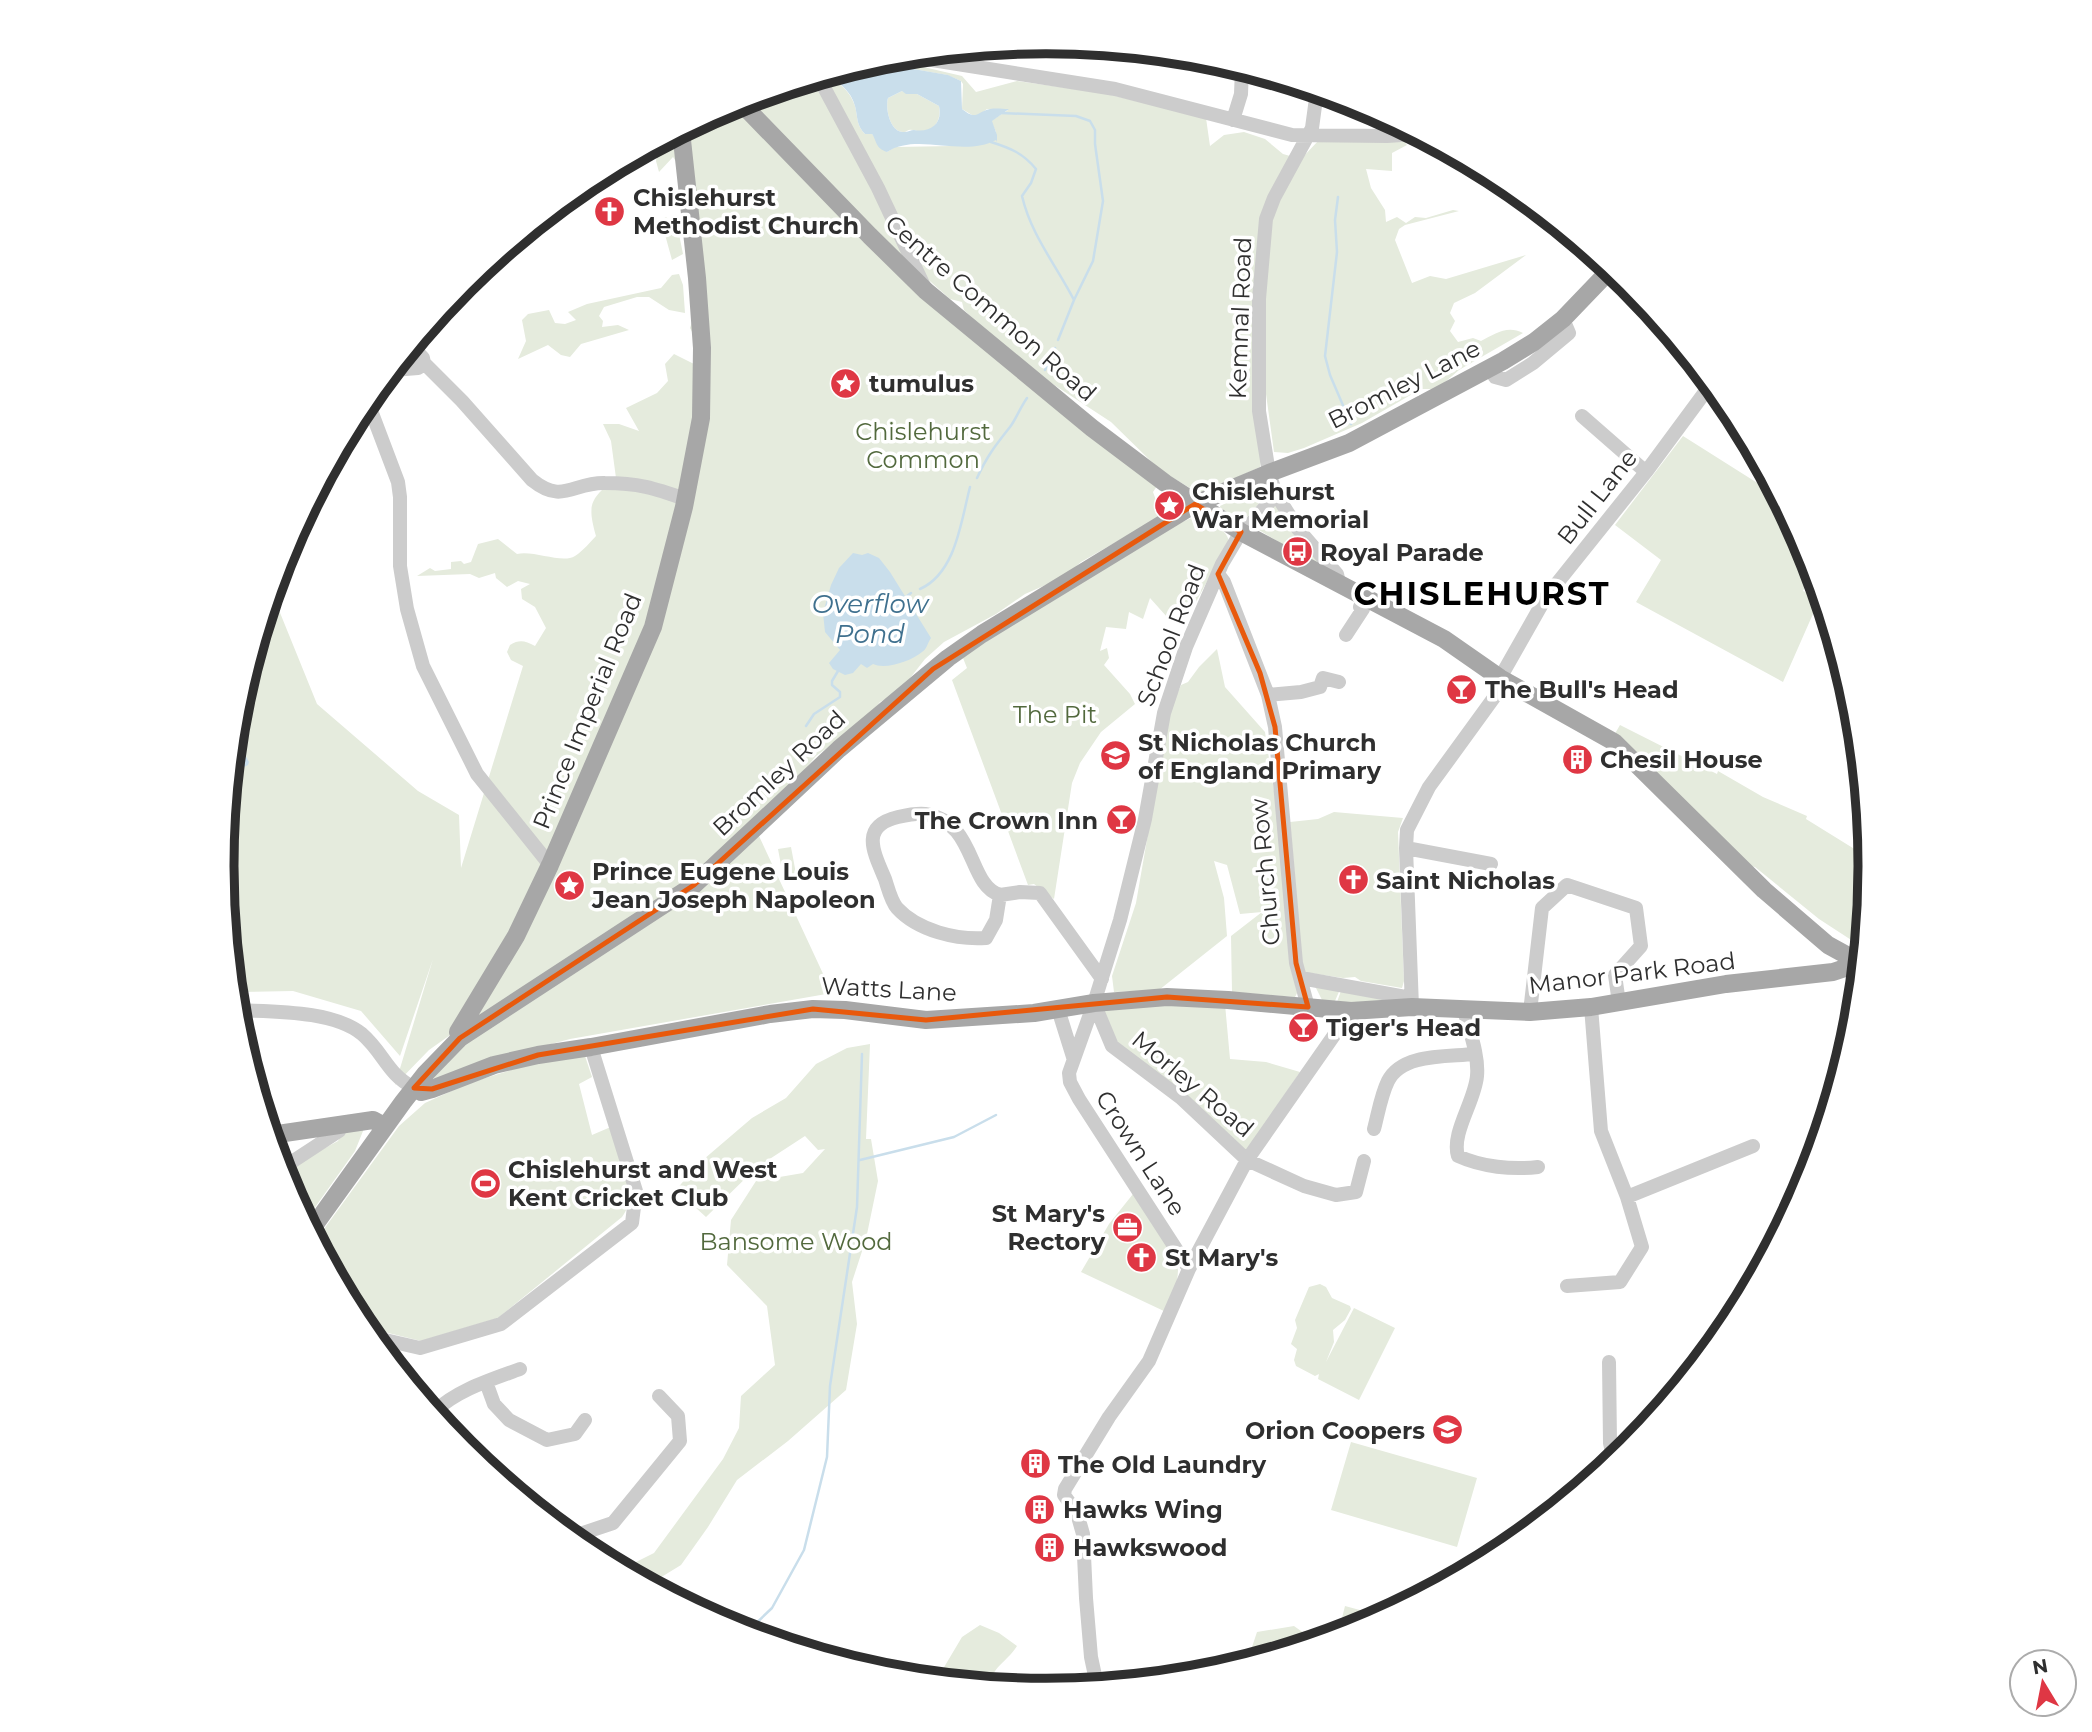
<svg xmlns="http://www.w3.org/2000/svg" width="2092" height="1732" font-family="Montserrat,sans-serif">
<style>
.green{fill:#e5ebdd}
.water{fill:#c9deeb;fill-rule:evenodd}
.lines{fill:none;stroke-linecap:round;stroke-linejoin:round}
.stream{stroke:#c9deeb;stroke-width:2.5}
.minor{stroke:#ccc;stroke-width:14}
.major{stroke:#a7a7a7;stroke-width:18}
.marked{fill:none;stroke:#e8590c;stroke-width:5;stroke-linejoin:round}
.labels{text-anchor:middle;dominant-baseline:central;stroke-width:7;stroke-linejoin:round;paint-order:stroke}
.poi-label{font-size:24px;font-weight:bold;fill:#2f2f2f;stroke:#fff;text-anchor:start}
.street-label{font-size:24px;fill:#2f2f2f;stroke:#fff}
.park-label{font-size:24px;fill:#52693d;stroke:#fff}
.water-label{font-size:26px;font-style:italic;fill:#3f708e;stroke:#fff}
.district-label{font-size:32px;font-weight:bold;letter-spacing:2px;fill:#000;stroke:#fff}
.rim{fill:none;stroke:#2f2f2f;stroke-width:9}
</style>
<rect width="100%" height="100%" fill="#fff"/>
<!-- green -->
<path class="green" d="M885,58L962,76L976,92L1017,81L1103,93L1206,118L1210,146L1224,135L1244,132L1265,139L1283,154L1301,159L1319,140H1403L1407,145L1392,153V171L1366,169L1371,188L1385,210L1386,222L1397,217L1406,223L1415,217L1426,218L1453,210L1459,211L1405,225L1399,229L1395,240L1412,283L1430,276L1446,279L1526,255L1475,293L1454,303L1450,313L1455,321L1450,331L1458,342L1473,338L1481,341C1495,334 1507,325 1523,333L1459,370L1437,389H1421L1362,423L1304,448L1288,453L1274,452L1266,394L1262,457L1260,467L1200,494H1193L1190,488L1160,470L1111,422L1019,362L964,310L962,302L950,299L904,258L741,101L829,75C840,84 850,91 855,106C858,118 856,125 865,134H872L887,152L895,147L952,146L996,132L991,121L1008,110L987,109L979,115H972L962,109L963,84L961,81L947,75L873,62Z
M902,91L917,94L939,106C942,119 934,133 920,132C917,131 912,129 909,130C908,130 906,132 904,132C890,133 885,108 888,98Z
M737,103L857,224L1157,486L1153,492L1157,503L1165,514L1081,562L1064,577L1025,594L996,614L944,642L925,659L900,691L880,702L868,718L816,756L803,772L752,821L832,993L570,1039L495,1059L433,1080L453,1033L429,1050L395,1085L433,959L400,1056L361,1011L293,991L234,992L222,866L238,705L272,593L317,704L418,791L459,815L461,868L523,666L511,660L507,652L510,645C520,639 525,641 535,646L546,628L535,607L522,599L521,589L530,584L518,581L507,587L496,578L495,573L479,578L470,574L417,576L430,568L435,571L451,569V562L461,561L464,564L471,562L478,544L498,539L517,554C534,550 562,564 575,556C583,551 590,542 596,536C587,504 590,499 616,478L611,441L603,424H619L639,431L626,408L657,393L668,381L665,364L674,354L694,364L697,341L690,328L694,316L689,181L673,157L659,172L656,161L659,146L670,140L671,137Z
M666,217L678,229L683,254L672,260L661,220Z
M679,274L683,285L685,313L669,310L649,297H637L604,307L599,316L603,321L602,327L618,325L629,330L581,344L570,357L561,355L548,345L518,359L526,341L522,320L528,314L549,310L555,323L565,324L576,320L568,312L587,304L661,288L672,275Z
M1683,436L1778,496L1807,551L1813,571L1803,591L1820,598L1783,682L1636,602L1661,560L1615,525Z
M1264,485L1268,493L1242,523L1221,511L1220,506Z
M1275,504L1329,569L1292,550L1259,530Z
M1194,517C1207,518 1226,528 1229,541L1191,611L1175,607L1167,617L1150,598L1143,619L1129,612L1126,629L1106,627L1100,651L1107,648L1109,658L1104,665L1130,694L1135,704L1101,732L1080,763L1072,783L1054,899L1034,884L1028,885L952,680L967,668L963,658L993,634L1168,528Z
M1217,649L1225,687L1265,732L1277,811L1290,966C1294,976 1302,987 1295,997L1232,992L1231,936L1262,912L1240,914L1227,865L1214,861L1224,898L1227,936L1159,990L1114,992L1112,976L1136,903L1169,713L1181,685L1188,682L1199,667Z
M1620,725L1717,774L1718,771L1763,797L1807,816L1806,819L1869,858L1862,947L1819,919L1755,867L1746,865L1613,737Z
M1334,812L1403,818L1398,832L1404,981L1402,988L1361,981L1355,977L1343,978L1303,972L1290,822L1318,819Z
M791,847L797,879L784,881L778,849Z
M1314,984L1341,987L1335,1001L1322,1000Z
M1342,988L1396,999L1366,1002H1337Z
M1174,1003L1225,1004L1230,1059L1266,1062L1300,1072L1245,1153L1120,1047L1101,1009Z
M870,1044L866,1139H871L878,1181L866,1239L852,1282L857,1324L846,1390L788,1441L737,1480L708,1527L681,1565L650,1584L622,1569L654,1553L723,1459L739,1428L741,1396L775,1365L767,1306L727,1265L731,1220L756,1181L803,1173L825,1149L818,1150L805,1136L756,1168L706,1217L676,1190L697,1165L752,1118L786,1098L816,1064L847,1048Z
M584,1053L592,1077L579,1084L592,1135L613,1126C621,1154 641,1192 622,1217L498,1318L421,1341L364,1327L316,1240L399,1126L425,1103L469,1083L521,1067Z
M365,1126L355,1151L306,1220L282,1171L338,1141L343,1131Z
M1133,1194C1146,1213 1176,1248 1178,1270C1178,1284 1171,1299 1166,1312L1081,1272L1109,1224Z
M1320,1284L1326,1287L1332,1298L1350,1306L1351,1309L1345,1320L1333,1330L1334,1342L1326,1362L1354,1308L1395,1328L1359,1400L1318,1379L1319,1374L1315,1376L1296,1366L1294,1360L1297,1349L1291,1344L1297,1328L1295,1320L1309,1287Z
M1351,1442L1477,1478L1457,1547L1331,1510Z
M1345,1606L1382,1616L1361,1627L1338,1634Z
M980,1625L999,1633L1017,1646C1005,1664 996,1663 989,1684L937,1679L962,1637Z
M1294,1626L1308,1636L1310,1643L1301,1645L1296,1638C1287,1638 1285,1639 1278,1641C1265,1646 1260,1643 1256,1659L1247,1662L1257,1632Z"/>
<!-- water -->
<path class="water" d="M873,62L948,75L961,81L962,109C977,121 976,112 990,109C996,108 1003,109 1009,109L992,121L997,135V142L996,140C963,158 917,132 887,152C875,148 877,141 872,134H865C856,125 858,118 855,106C851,91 840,84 829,75ZM902,91L906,94H917L939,106C943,124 930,133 914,130C911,130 908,132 904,132C890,133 885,108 888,98Z
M853,553L862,555L868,553L879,558L890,572L931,638C927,644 927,649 922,652C912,661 885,670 873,664L867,668L861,664L853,673L845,675L833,669L829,663L840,650L825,632L823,613L831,585L839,568Z
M234,744L242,749L249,762L248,765L238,770L232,763Z
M1283,1640H1294L1300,1646L1259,1658L1262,1647Z"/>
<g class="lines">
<!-- stream -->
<path class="stream" d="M1001,113L1076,116L1090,121L1095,130V144L1103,201L1093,261L1074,300
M991,142C1010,148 1023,153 1036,169L1031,183L1022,196C1031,235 1056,265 1074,300L1058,340
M1338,197L1335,220L1337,252L1325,356L1330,375L1351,424
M1045,370L1055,348
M977,478C987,456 995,446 1010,427C1016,419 1020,408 1027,398
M920,589C956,573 961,521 970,487
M903,599L911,593
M806,726L814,714L840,697V692L832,685V681L838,671
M860,1160L954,1137L996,1115
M747,1632L772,1608L804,1550L827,1457L830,1386L857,1207L862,1054"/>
<!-- minor -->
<path class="minor" d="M907,56L1115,89L1292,135L1387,136L1416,134
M819,78L878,188L924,286
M1317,91L1312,128L1274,198L1266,219L1259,299V411L1269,473L1276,494L1298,529L1337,574L1339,583
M1233,120L1241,94L1242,69
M412,346L423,358L424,363L462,401L532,480C563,505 573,482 605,483C638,483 654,488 685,499
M1490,368L1495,377L1506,380L1533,363L1569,333L1563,319
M393,370L418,368L424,363
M367,400L398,482L400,497V566L407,609L423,666L477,774L550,865
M1582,416L1646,472
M1765,480L1767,476
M1243,533L1276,494
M1218,574L1224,582L1268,695L1275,727L1296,963L1308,1007
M1346,635L1363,609L1360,607L1365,596
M1500,678L1546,597L1646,472L1711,384
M1268,695L1301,692L1320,687L1323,678L1339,682
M1406,848L1491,864
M1000,895C967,885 977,822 925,814C916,813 907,815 898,817C860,826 873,851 885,879C888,888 891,901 897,908C918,931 957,940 986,938L996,920L1000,895L1020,892L1040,893L1102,979
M1301,978L1411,998
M1094,1003L1112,1046L1181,1098L1247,1160L1304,1186L1336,1195L1356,1192L1364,1161
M1412,1007L1406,848L1407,830L1429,787L1506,681
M1058,1009L1073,1057
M236,1010C273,1012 332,1010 362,1034C384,1053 387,1074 414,1088
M1464,1010C1469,1030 1479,1055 1477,1076C1475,1101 1451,1133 1458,1156C1482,1167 1512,1170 1538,1167
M1530,1012L1542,908L1567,885L1636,908L1641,946L1615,975L1619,1003
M1374,1129C1378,1114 1381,1095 1388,1081C1402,1053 1447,1057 1474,1054
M281,1169L339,1131V1125
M1627,1197L1753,1146
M1189,1269L1079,1099L1070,1082L1069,1073L1094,1003L1120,920L1145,819L1164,713L1186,647L1222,564L1241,532
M1567,1286L1620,1282L1642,1247L1627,1197L1601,1131L1591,1007
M372,1337L420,1348L501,1324L632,1223L636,1191L591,1047
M1715,1344L1718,1327L1729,1326
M1609,1362L1610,1443L1614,1461
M486,1382L494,1404L509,1420L547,1440L575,1434L585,1420
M434,1412C457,1390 490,1380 520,1369
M571,1537L613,1523L680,1441L678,1416L659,1396
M1097,1685L1091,1657L1086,1598L1083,1534L1077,1513L1064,1495L1065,1489L1109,1417L1149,1361L1189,1269L1247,1160L1351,1011"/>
<!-- major -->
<path class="major" d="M740,102L870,236L926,291L1092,428L1165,483L1243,533L1444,639L1500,678L1614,742L1764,890L1828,945L1859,962
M460,1038L458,1032L516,936L550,865L653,627L684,507L701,418L702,348L697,278L681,131
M414,1088L421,1092L432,1089L494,1065L538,1055L591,1047L770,1014L813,1009L845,1010L926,1020L1034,1013L1094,1003L1167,997L1228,1000L1351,1011L1412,1007L1530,1012L1591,1007L1726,984L1833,972L1845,968L1849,958
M271,1135L373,1120L384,1126
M311,1230L403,1102L425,1074L460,1038L694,885L839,749L948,658L982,634L1195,504L1269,473L1349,443L1503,361L1534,342L1563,319L1611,269"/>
</g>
<!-- marked area -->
<path class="marked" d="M1195,504L1241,532L1218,574L1260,673L1275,727L1296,963L1308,1007L1167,997L926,1020L813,1009L538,1055L432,1089L414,1088L460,1038L694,885L933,669Z"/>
<!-- icons -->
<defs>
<symbol id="church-disc" viewBox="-11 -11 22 22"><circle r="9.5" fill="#df3744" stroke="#fff"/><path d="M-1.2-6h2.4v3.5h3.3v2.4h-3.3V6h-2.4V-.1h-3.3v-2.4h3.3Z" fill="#fff"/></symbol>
<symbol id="sight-disc" viewBox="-11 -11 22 22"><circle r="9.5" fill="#df3744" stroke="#fff"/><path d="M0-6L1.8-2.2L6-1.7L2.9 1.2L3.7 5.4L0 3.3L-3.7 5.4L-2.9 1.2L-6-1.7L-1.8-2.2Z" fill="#fff"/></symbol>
<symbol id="bus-disc" viewBox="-11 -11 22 22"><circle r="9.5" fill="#df3744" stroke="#fff"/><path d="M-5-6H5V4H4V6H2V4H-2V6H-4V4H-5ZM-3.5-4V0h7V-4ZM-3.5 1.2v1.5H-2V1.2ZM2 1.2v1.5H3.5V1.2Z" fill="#fff"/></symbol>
<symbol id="bar-disc" viewBox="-11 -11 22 22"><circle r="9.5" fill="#df3744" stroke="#fff"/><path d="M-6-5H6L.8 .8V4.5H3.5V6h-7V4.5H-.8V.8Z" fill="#fff"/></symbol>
<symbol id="school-disc" viewBox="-11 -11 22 22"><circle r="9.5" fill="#df3744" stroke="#fff"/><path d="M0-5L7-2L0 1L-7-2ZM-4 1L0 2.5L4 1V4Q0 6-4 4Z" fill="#fff"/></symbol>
<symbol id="building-disc" viewBox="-11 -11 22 22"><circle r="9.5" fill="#df3744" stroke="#fff"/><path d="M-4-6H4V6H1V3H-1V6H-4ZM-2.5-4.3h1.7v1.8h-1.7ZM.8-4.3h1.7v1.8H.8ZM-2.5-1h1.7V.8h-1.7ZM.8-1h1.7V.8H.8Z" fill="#fff"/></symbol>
<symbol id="stadium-disc" viewBox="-11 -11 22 22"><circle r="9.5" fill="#df3744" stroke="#fff"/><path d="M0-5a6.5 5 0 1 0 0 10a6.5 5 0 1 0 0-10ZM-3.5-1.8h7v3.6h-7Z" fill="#fff"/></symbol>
<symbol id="office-disc" viewBox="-11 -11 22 22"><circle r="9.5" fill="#df3744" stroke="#fff"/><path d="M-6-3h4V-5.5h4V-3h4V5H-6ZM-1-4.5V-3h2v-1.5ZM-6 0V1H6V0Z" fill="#fff"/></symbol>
</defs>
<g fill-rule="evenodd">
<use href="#church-disc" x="592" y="194" width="35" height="35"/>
<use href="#sight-disc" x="828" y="366" width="35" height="35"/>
<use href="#sight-disc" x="1152" y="488" width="35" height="35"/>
<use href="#bus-disc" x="1280" y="534" width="35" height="35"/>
<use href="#bar-disc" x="1444" y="672" width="35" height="35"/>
<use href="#school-disc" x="1098" y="738" width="35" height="35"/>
<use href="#building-disc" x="1560" y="742" width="35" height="35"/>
<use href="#bar-disc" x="1104" y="802" width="35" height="35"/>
<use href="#church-disc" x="1336" y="862" width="35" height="35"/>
<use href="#sight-disc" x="552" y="868" width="35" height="35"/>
<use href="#bar-disc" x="1286" y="1010" width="35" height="35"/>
<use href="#stadium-disc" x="468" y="1166" width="35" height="35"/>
<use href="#office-disc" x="1110" y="1210" width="35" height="35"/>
<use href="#church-disc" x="1124" y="1240" width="35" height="35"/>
<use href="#school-disc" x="1430" y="1412" width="35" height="35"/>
<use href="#building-disc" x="1018" y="1446" width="35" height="35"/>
<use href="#building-disc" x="1022" y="1492" width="35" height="35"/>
<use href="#building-disc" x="1032" y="1530" width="35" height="35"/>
</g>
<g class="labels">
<!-- poi labels -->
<g class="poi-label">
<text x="633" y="197">Chislehurst<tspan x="633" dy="28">Methodist Church</tspan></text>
<text x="869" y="383">tumulus</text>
<text x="1192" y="491">Chislehurst<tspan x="1192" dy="28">War Memorial</tspan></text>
<text x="1320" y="552">Royal Parade</text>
<text x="1485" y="689">The Bull's Head</text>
<text x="1138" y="742">St Nicholas Church<tspan x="1138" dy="28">of England Primary</tspan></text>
<text x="1600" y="759">Chesil House</text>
<text x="1098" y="820" text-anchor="end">The Crown Inn</text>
<text x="592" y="871">Prince Eugene Louis<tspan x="592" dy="28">Jean Joseph Napoleon</tspan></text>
<text x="1376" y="880">Saint Nicholas</text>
<text x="1326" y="1027">Tiger's Head</text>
<text x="508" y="1169">Chislehurst and West<tspan x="508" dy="28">Kent Cricket Club</tspan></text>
<text x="1105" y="1213" text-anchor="end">St Mary's<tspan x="1105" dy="28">Rectory</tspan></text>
<text x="1165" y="1257">St Mary's</text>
<text x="1425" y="1430" text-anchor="end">Orion Coopers</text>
<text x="1058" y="1464">The Old Laundry</text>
<text x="1063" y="1509">Hawks Wing</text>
<text x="1073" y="1547">Hawkswood</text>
</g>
<!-- street labels -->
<g class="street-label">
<text transform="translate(991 308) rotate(41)">Centre Common Road</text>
<text transform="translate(1240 318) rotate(-88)">Kemnal Road</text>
<text transform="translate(1404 384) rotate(-27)">Bromley Lane</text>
<text transform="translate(1597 497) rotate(-52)">Bull Lane</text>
<text transform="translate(1171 635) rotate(-69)">School Road</text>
<text transform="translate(587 711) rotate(-68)">Prince Imperial Road</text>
<text transform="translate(779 773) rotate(-43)">Bromley Road</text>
<text transform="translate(1265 872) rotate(-95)">Church Row</text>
<text transform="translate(1632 973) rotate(-7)">Manor Park Road</text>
<text transform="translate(889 989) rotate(3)">Watts Lane</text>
<text transform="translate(1193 1084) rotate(40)">Morley Road</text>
<text transform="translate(1141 1153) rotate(57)">Crown Lane</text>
</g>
<!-- park labels -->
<g class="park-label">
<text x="923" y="431">Chislehurst<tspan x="923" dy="28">Common</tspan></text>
<text x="1055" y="714">The Pit</text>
<text x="796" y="1241">Bansome Wood</text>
</g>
<!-- water labels -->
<g class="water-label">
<text x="870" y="604">Overflow<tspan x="870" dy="30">Pond</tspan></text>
</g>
<!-- district labels -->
<g class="district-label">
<text x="1482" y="593">CHISLEHURST</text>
</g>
</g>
<!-- crop -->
<path d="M0 0H2092V1732H0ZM234 866a812 812 0 1 1 1624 0a812 812 0 1 1-1624 0Z" fill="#fff" fill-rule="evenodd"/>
<path class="rim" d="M234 866a812 812 0 1 1 1624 0a812 812 0 1 1-1624 0Z"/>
<!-- north arrow -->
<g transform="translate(2043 1683) rotate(350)"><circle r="33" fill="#ffffff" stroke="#acacac" stroke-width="2"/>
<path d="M0-5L12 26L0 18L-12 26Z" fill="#df3744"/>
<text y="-10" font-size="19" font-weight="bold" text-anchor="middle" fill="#2f2f2f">N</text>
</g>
</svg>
